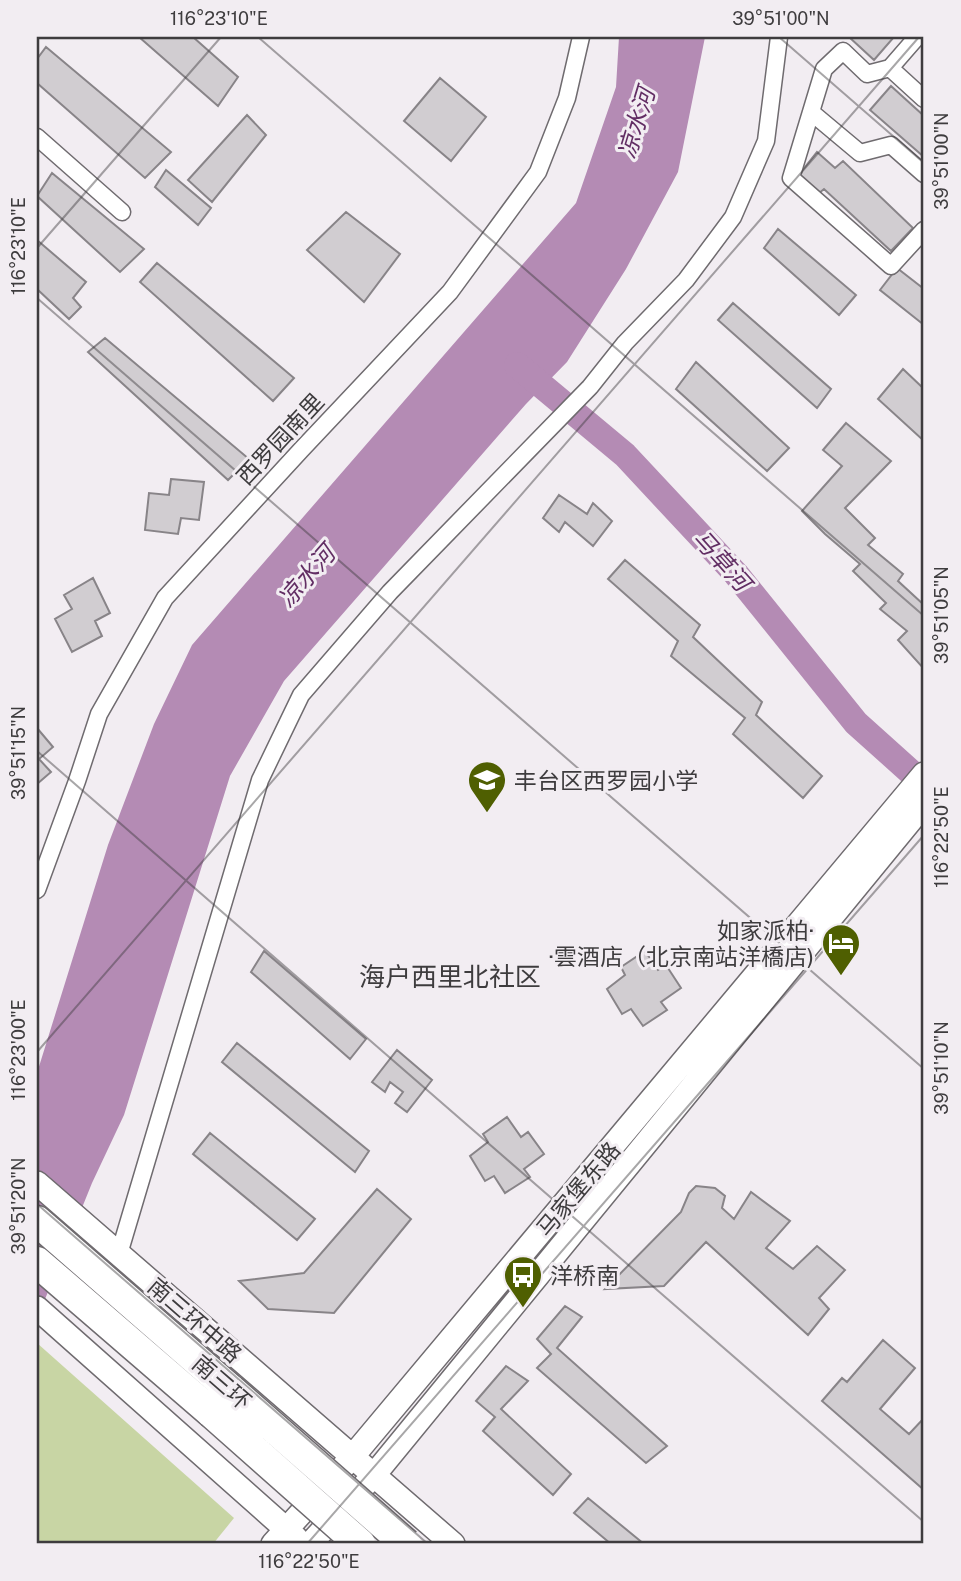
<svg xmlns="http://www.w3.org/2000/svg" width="961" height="1581" font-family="'Public Sans','Noto Sans SC',sans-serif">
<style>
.green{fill:#c8d5a4}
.water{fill:#b48bb4}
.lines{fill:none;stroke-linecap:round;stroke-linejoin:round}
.river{stroke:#b48bb4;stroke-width:26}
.building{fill:#d1cdd1;stroke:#888488;stroke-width:2}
.street-casing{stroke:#6f6b6f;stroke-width:19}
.secondary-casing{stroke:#6f6b6f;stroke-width:26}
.highway-casing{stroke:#6f6b6f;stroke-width:33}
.street{stroke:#fff;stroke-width:16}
.secondary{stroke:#fff;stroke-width:23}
.highway{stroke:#fff;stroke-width:30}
.highway-bridge-casing{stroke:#6f6b6f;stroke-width:33;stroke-linecap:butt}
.highway-bridge{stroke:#fff;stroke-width:30}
.ticks{fill:none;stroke:#3e3c3e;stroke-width:2;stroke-opacity:0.45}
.labels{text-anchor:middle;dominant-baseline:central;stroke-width:6;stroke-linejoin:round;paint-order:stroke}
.street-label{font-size:23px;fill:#3e3c3e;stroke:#f2edf2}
.poi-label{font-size:23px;fill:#3e3c3e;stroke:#f2edf2;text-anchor:start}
.water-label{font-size:24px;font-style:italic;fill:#622e64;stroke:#f2edf2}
.quarter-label{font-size:26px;fill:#3e3c3e;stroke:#f2edf2}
.neatline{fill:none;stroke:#3e3c3e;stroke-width:2.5}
.ticks-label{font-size:18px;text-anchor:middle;fill:#3e3c3e}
</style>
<rect width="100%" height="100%" fill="#f2edf2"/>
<!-- green -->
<path class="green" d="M37,1343L234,1518L213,1544H37Z"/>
<!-- water -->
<path class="water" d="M619,37H705L678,172L626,269L567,362L526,404L284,681L230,776L124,1115L92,1183L37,1319V1073L108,845L154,724L192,645L576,203L616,87Z"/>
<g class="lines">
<!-- river -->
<path class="river" d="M517,365L625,455L736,574L856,723L924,784"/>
</g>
<!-- building -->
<path class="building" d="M139,37H193L238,77L218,106Z
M849,37H894L874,60Z
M46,47L171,152L145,178L37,83V59Z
M440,78L486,117L451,161L404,121Z
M891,86L924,116V157L870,110Z
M247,115L266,135L212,202L188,180Z
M817,152L835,168L843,161L913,228L891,251L824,189L818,194L798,176Z
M166,170L211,208L198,225L155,187Z
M52,173L144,249L120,272L37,196Z
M346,212L400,254L364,302L307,250Z
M778,229L856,295L839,315L764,248Z
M37,240L86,282L73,298L81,307L69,319L37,289Z
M157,263L294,378L273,401L140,282Z
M897,268L924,289V325L880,290Z
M733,303L831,389L817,408L718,320Z
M105,338L249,459L228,480L88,352Z
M696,362L789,448L767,471L676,389Z
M903,369L924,389V441L878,399Z
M846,423L891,461L845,508L875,538L868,545L903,574L898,581L924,605V669L898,640L907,631L880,609L886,603L853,571L860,564L825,534L802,511L842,466L823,450Z
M171,479L204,482L199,520L181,518L178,534L145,530L149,493L169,495Z
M559,495L587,514L593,503L612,521L593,546L565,522L559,532L543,518Z
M625,560L700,625L693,637L762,702L756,715L822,776L803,798L733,734L745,718L671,656L678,641L608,579Z
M93,578L110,613L95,621L102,636L72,652L55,619L72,609L64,595Z
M37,728L53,747L39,759L51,772L37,784Z
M264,951L366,1039L350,1059L251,972Z
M645,951L658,970L666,965L681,988L661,1002L667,1010L643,1026L631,1009L622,1014L607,989L625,975L621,967Z
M237,1043L369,1151L355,1172L222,1062Z
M397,1050L432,1080L407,1112L395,1103L403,1092L390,1082L385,1092L372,1082Z
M507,1117L521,1137L528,1132L544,1154L524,1169L530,1177L505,1193L494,1176L485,1181L470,1156L488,1142L483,1134Z
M210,1133L315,1219L297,1240L193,1154Z
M696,1186L715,1188L725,1196L722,1208L734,1219L751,1192L790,1221L766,1248L793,1269L817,1246L845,1270L819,1298L829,1309L808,1335L706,1242L664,1286L605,1289L681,1212L689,1193Z
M377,1189L411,1219L334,1313L268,1309L239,1281L304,1273Z
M565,1306L582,1317L557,1348L667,1446L646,1463L537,1368L551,1354L537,1339Z
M883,1340L915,1368L880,1409L909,1434L924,1418V1490L822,1401L842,1378L847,1382Z
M506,1366L528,1381L501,1409L571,1474L553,1495L483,1431L495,1417L476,1401Z
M588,1498L644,1544H611L574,1513Z"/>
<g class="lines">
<defs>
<path id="street" d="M917,37L890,68L867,74L843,51L824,69L791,178L891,266L924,230
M890,68L924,99
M811,112L860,153L891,145L924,174
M37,137L122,212
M37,890L77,781L99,714L165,598L301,450L450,292L538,172L567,98L581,37
M119,1254L260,780L301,695L390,592L590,387L625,343L686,280L733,217L766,141L779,37"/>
<path id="secondary" d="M37,1183L453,1544
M37,1308L296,1538
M273,1544L353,1456L924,774
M310,1544L374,1475L924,804"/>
<path id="highway" d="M37,1221L231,1390
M37,1262L212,1413"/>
</defs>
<!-- street casing -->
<use href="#street" class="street-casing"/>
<!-- secondary casing -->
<use href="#secondary" class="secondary-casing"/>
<!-- highway casing -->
<use href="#highway" class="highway-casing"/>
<!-- street -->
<use href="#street" class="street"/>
<!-- secondary -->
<use href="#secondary" class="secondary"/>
<!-- highway -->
<use href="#highway" class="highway"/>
<defs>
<path id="highway-bridge" d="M231,1390L406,1544
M212,1413L360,1544"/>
</defs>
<!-- highway-bridge casing -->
<use href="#highway-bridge" class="highway-bridge-casing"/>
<!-- highway-bridge -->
<use href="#highway-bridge" class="highway-bridge"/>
</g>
<!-- ticks -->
<path class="ticks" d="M258,37L924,616M779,37L924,163M37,248L221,37M37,298L924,1069M37,751L924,1522M37,1052L919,37M37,1204L428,1544M307,1544L924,835"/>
<!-- icons -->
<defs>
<symbol id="school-pin" viewBox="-11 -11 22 30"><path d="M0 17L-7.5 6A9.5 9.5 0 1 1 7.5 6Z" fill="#4f5f01" stroke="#f2edf2"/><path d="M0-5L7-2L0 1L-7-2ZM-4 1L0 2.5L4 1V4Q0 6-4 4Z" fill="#fff"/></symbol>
<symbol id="hotel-pin" viewBox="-11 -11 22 30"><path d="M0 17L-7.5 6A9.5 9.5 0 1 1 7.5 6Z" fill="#4f5f01" stroke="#f2edf2"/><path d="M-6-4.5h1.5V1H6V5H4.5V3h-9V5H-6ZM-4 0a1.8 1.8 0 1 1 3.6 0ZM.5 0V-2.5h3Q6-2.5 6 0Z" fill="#fff"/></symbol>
<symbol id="bus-pin" viewBox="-11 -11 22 30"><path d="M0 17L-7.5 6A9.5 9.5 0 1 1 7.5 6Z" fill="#4f5f01" stroke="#f2edf2"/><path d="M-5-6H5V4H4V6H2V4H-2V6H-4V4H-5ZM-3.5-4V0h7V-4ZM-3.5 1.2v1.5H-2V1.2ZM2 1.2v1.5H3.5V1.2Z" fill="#fff"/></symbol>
</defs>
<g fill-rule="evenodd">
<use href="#school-pin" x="465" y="758" width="44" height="60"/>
<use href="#hotel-pin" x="819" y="921" width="44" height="60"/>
<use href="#bus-pin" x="501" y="1253" width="44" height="60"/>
</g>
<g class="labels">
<!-- street labels -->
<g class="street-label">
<text transform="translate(280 439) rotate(-47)">西罗园南里</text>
<text transform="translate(578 1189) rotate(-50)">马家堡东路</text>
<text transform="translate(195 1320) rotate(41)">南三环中路</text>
<text transform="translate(222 1382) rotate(41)">南三环</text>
</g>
<!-- poi labels -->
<g class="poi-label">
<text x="514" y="780">丰台区西罗园小学</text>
<text x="814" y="930" text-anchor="end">如家派柏·<tspan x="814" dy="26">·雲酒店（北京南站洋橋店)</tspan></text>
<text x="550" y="1275">洋桥南</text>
</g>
<!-- water labels -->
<g class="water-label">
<text transform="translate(636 123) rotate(-73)">凉水河</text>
<text transform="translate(722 560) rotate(48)">马草河</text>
<text transform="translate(306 576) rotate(-49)">凉水河</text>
</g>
<!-- quarter labels -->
<g class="quarter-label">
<text x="450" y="976">海户西里北社区</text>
</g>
</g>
<!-- border -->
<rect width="961" height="1581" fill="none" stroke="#f2edf2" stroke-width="77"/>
<rect x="38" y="38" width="884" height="1504" class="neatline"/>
<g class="ticks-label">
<text x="219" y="25">116°23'10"E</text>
<text x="781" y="25">39°51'00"N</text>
<text transform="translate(942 161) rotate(-90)" y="6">39°51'00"N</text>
<text transform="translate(19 246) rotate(-90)" y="6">116°23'10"E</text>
<text transform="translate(942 615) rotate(-90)" y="6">39°51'05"N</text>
<text transform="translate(19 753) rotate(-90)" y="6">39°51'15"N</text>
<text transform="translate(942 837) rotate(-90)" y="6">116°22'50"E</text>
<text transform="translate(19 1050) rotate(-90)" y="6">116°23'00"E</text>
<text transform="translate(942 1068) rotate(-90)" y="6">39°51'10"N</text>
<text transform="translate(19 1206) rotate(-90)" y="6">39°51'20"N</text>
<text x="309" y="1568">116°22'50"E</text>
</g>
</svg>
